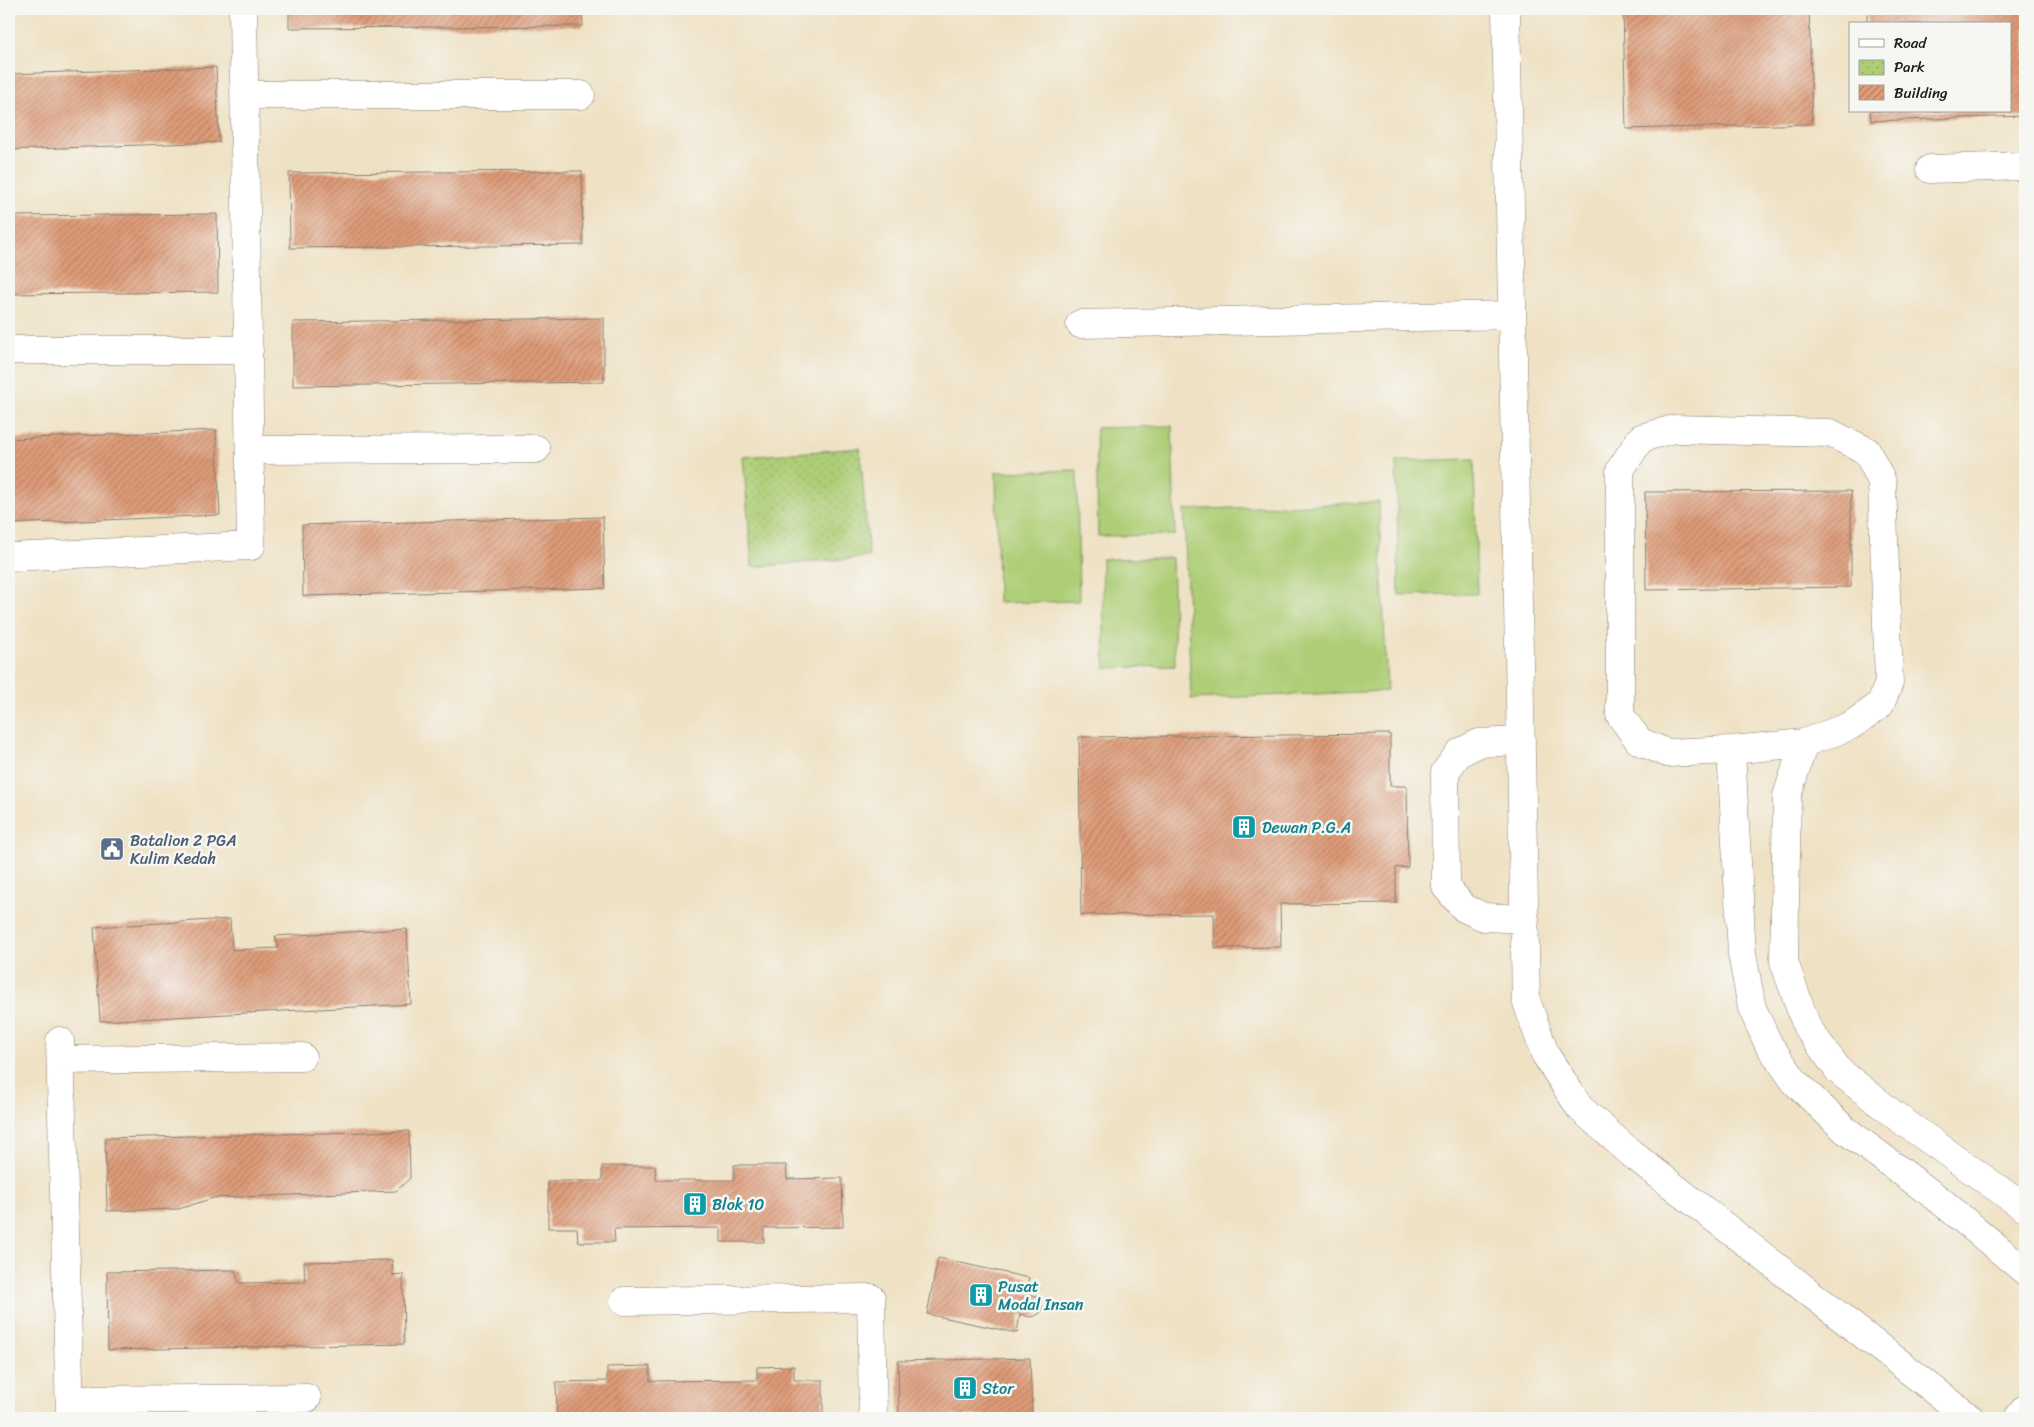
<svg xmlns="http://www.w3.org/2000/svg" width="2034" height="1427" font-family="Sriracha,sans-serif">
<style>
.park{fill:url(#park-dots);stroke:#647549}
.pitch{fill:#adce76;stroke:#647549}
.building{fill:url(#building-hatch)}
.lines{fill:none;stroke-linecap:round;stroke-linejoin:round}
.minor-casing{stroke:#867e70;stroke-width:29}
.minor{stroke:#fff;stroke-width:28}
.labels{text-anchor:middle;dominant-baseline:central;stroke-width:5;stroke-linejoin:round;paint-order:stroke}
.culture-label{font-size:16px;fill:#0d838f;stroke:#f6f6f2;text-anchor:start}
.service-label{font-size:16px;fill:#4e5e75;stroke:#f6f6f2;text-anchor:start}
</style>
<defs>
<pattern id="park-dots" width="8" height="8" patternUnits="userSpaceOnUse" patternTransform="scale(1.25)"><rect width="8" height="8" fill="#adce76"/><path d="M2 2h.1M6 6h.1" fill="none" stroke="#94b066" stroke-width="1.8" stroke-linecap="round"/></pattern>
<pattern id="building-hatch" width="6" height="6" patternUnits="userSpaceOnUse" patternTransform="scale(1.25)"><rect width="6" height="6" fill="#de9b78"/><path d="M-1 1l2-2M0 6l6-6M5 7l2-2" fill="none" stroke="#b37e62"/></pattern>
</defs>
<rect width="100%" height="100%" fill="#f6f6f2"/>
<filter id="ink" filterUnits="userSpaceOnUse"><feTurbulence type="fractalNoise" baseFrequency=".02" numOctaves="2"/><feDisplacementMap in="SourceGraphic" scale="10" xChannelSelector="R" yChannelSelector="G"/><feConvolveMatrix kernelMatrix="1 2 1 2 8 2 1 2 1" color-interpolation-filters="sRGB"/></filter>
<filter id="wash" filterUnits="userSpaceOnUse"><feTurbulence type="fractalNoise" baseFrequency=".0096" numOctaves="4" result="noise"/><feDisplacementMap in="SourceGraphic" scale="20" xChannelSelector="R" yChannelSelector="G"/><feGaussianBlur stdDeviation="1.12" result="paint"/><feColorMatrix in="noise" values="0 0 0 0 0 0 0 0 0 0 0 0 0 0 0 0 0 1.4 0 .05"/><feComposite in="paint" operator="in"/></filter>
<g filter="url(#wash)">
<rect width="100%" height="100%" fill="#efe1c3"/>
<!-- park -->
<path class="park" d="M860,448L869,557L752,567L743,457Z"/>
<!-- pitch -->
<path class="pitch" d="M1172,426L1175,535L1098,536L1096,428Z
M1474,459L1477,594L1399,595L1396,461Z
M1077,470L1079,601L998,603L996,472Z
M1379,502L1387,691L1191,699L1184,510Z
M1172,558L1175,666L1105,668L1102,559Z"/>
<g id="blocks">
<!-- building -->
<path class="building" d="M289,9H582L583,26L289,28Z
M1623,9H1809L1812,124L1626,129Z
M1867,9H2025V116L1871,121L1870,111H2010V24H1867Z
M216,67L219,142L9,150V74Z
M582,171L583,245L290,248L289,173Z
M217,214L218,292L9,294V216Z
M604,318V382L293,386V322Z
M216,430L220,515L9,524V439Z
M1851,491V587L1646,590L1645,492Z
M603,517L605,588L303,596L302,525Z
M1390,734V786H1407L1408,867L1396,868V903L1280,904L1281,947L1215,948L1214,914L1081,915L1079,737Z
M230,919L232,950L279,948L275,936L407,929L411,1004L100,1021L94,927Z
M409,1131L410,1178L396,1191L213,1198L179,1209L107,1211L105,1138Z
M734,1165H786L787,1179L842,1178L843,1227L764,1228V1242H721V1228L614,1229L615,1242H578L577,1228H548V1181H602V1166H655L656,1180H734Z
M938,1258L1029,1278L1025,1293L1039,1297L1042,1307L1040,1313L1035,1316L1030,1317L1020,1314L1017,1333L927,1314Z
M392,1260L393,1275L403,1274L404,1344L108,1350L107,1272L235,1270L239,1283L305,1282L304,1262Z
M1030,1358L1032,1415L899,1417L898,1361Z
M650,1366V1381L757,1380V1367L794,1366V1380H823V1418H557L556,1382L607,1381V1367Z"/>
</g>
</g>
<g filter="url(#ink)">
<use href="#blocks" fill-opacity="0" stroke="#867e70" stroke-width="1"/>
<g class="lines">
<defs>
<path id="minor" d="M1506,9L1526,1000L1545,1054L1580,1108L1632,1154L1970,1418
M245,95H581
M1930,169L2025,166
M1080,324L1512,315
M9,350H249
M1674,429L1830,433L1867,451L1882,482L1889,683L1880,705L1850,726L1804,743L1731,750L1667,753L1639,741L1620,715V470L1641,438Z
M250,450L536,449
M9,557L251,546L243,9
M1521,741L1479,743L1459,753L1445,772L1446,887L1464,908L1484,917L1525,919
M1804,743L1787,796L1784,962L1807,1027L1839,1071L1897,1117L2025,1208
M1731,750L1742,954L1752,1008L1769,1045L1795,1082L1844,1129L1941,1201L2025,1271
M60,1041L70,1418
M61,1060L302,1057
M624,1301L871,1298L873,1418
M70,1400L307,1398
M2018,1418L2025,1409"/>
</defs>
<!-- minor casing -->
<use href="#minor" class="minor-casing"/>
<!-- minor -->
<use href="#minor" class="minor"/>
</g>
</g>
<!-- icons -->
<defs>
<symbol id="building-square" viewBox="-11 -11 22 22"><rect x="-9" y="-9" width="18" height="18" rx="4" fill="#0f9aa8" stroke="#f6f6f2"/><path d="M-4-6H4V6H1V3H-1V6H-4ZM-2.5-4.3h1.7v1.8h-1.7ZM.8-4.3h1.7v1.8H.8ZM-2.5-1h1.7V.8h-1.7ZM.8-1h1.7V.8H.8Z" fill="#fff"/></symbol>
<symbol id="civic-square" viewBox="-11 -11 22 22"><rect x="-9" y="-9" width="18" height="18" rx="4" fill="#5c6f8a" stroke="#f6f6f2"/><path d="M-.6-6.5H3V-4.5H.6V-3L4-1V1h2V6H-6V1h2V-1L-.6-3ZM-1.2 2.5V6h2.4V2.5Z" fill="#fff"/></symbol>
</defs>
<g fill-rule="evenodd">
<use href="#building-square" x="1230" y="813" width="28" height="28"/>
<use href="#civic-square" x="98" y="835" width="28" height="28"/>
<use href="#building-square" x="681" y="1190" width="28" height="28"/>
<use href="#building-square" x="967" y="1281" width="28" height="28"/>
<use href="#building-square" x="951" y="1374" width="28" height="28"/>
</g>
<g class="labels">
<!-- culture labels -->
<g class="culture-label">
<text x="1262" y="827">Dewan P.G.A</text>
<text x="712" y="1204">Blok 10</text>
<text x="998" y="1286">Pusat<tspan x="998" dy="18">Modal Insan</tspan></text>
<text x="982" y="1388">Stor</text>
</g>
<!-- service labels -->
<g class="service-label">
<text x="130" y="840">Batalion 2 PGA<tspan x="130" dy="18">Kulim Kedah</tspan></text>
</g>
</g>
<!-- margin -->
<rect width="2034" height="1427" fill="none" stroke="#f6f6f2" stroke-width="30"/>
<!-- legend -->
<rect x="1849" y="22" width="162" height="90" fill="#f6f6f2" stroke="#9f9f9c"/>
<rect x="1859" y="39" width="25" height="8" fill="#ffffff" stroke="#9f9f9c"/>
<text x="1894" y="48" font-size="15" fill="#1c1c1c">Road</text>
<rect x="1859" y="60" width="25" height="15" fill="url(#park-dots)" stroke="#9f9f9c"/>
<text x="1894" y="72" font-size="15" fill="#1c1c1c">Park</text>
<rect x="1859" y="85" width="25" height="15" fill="url(#building-hatch)" stroke="#9f9f9c"/>
<text x="1894" y="98" font-size="15" fill="#1c1c1c">Building</text>
</svg>
